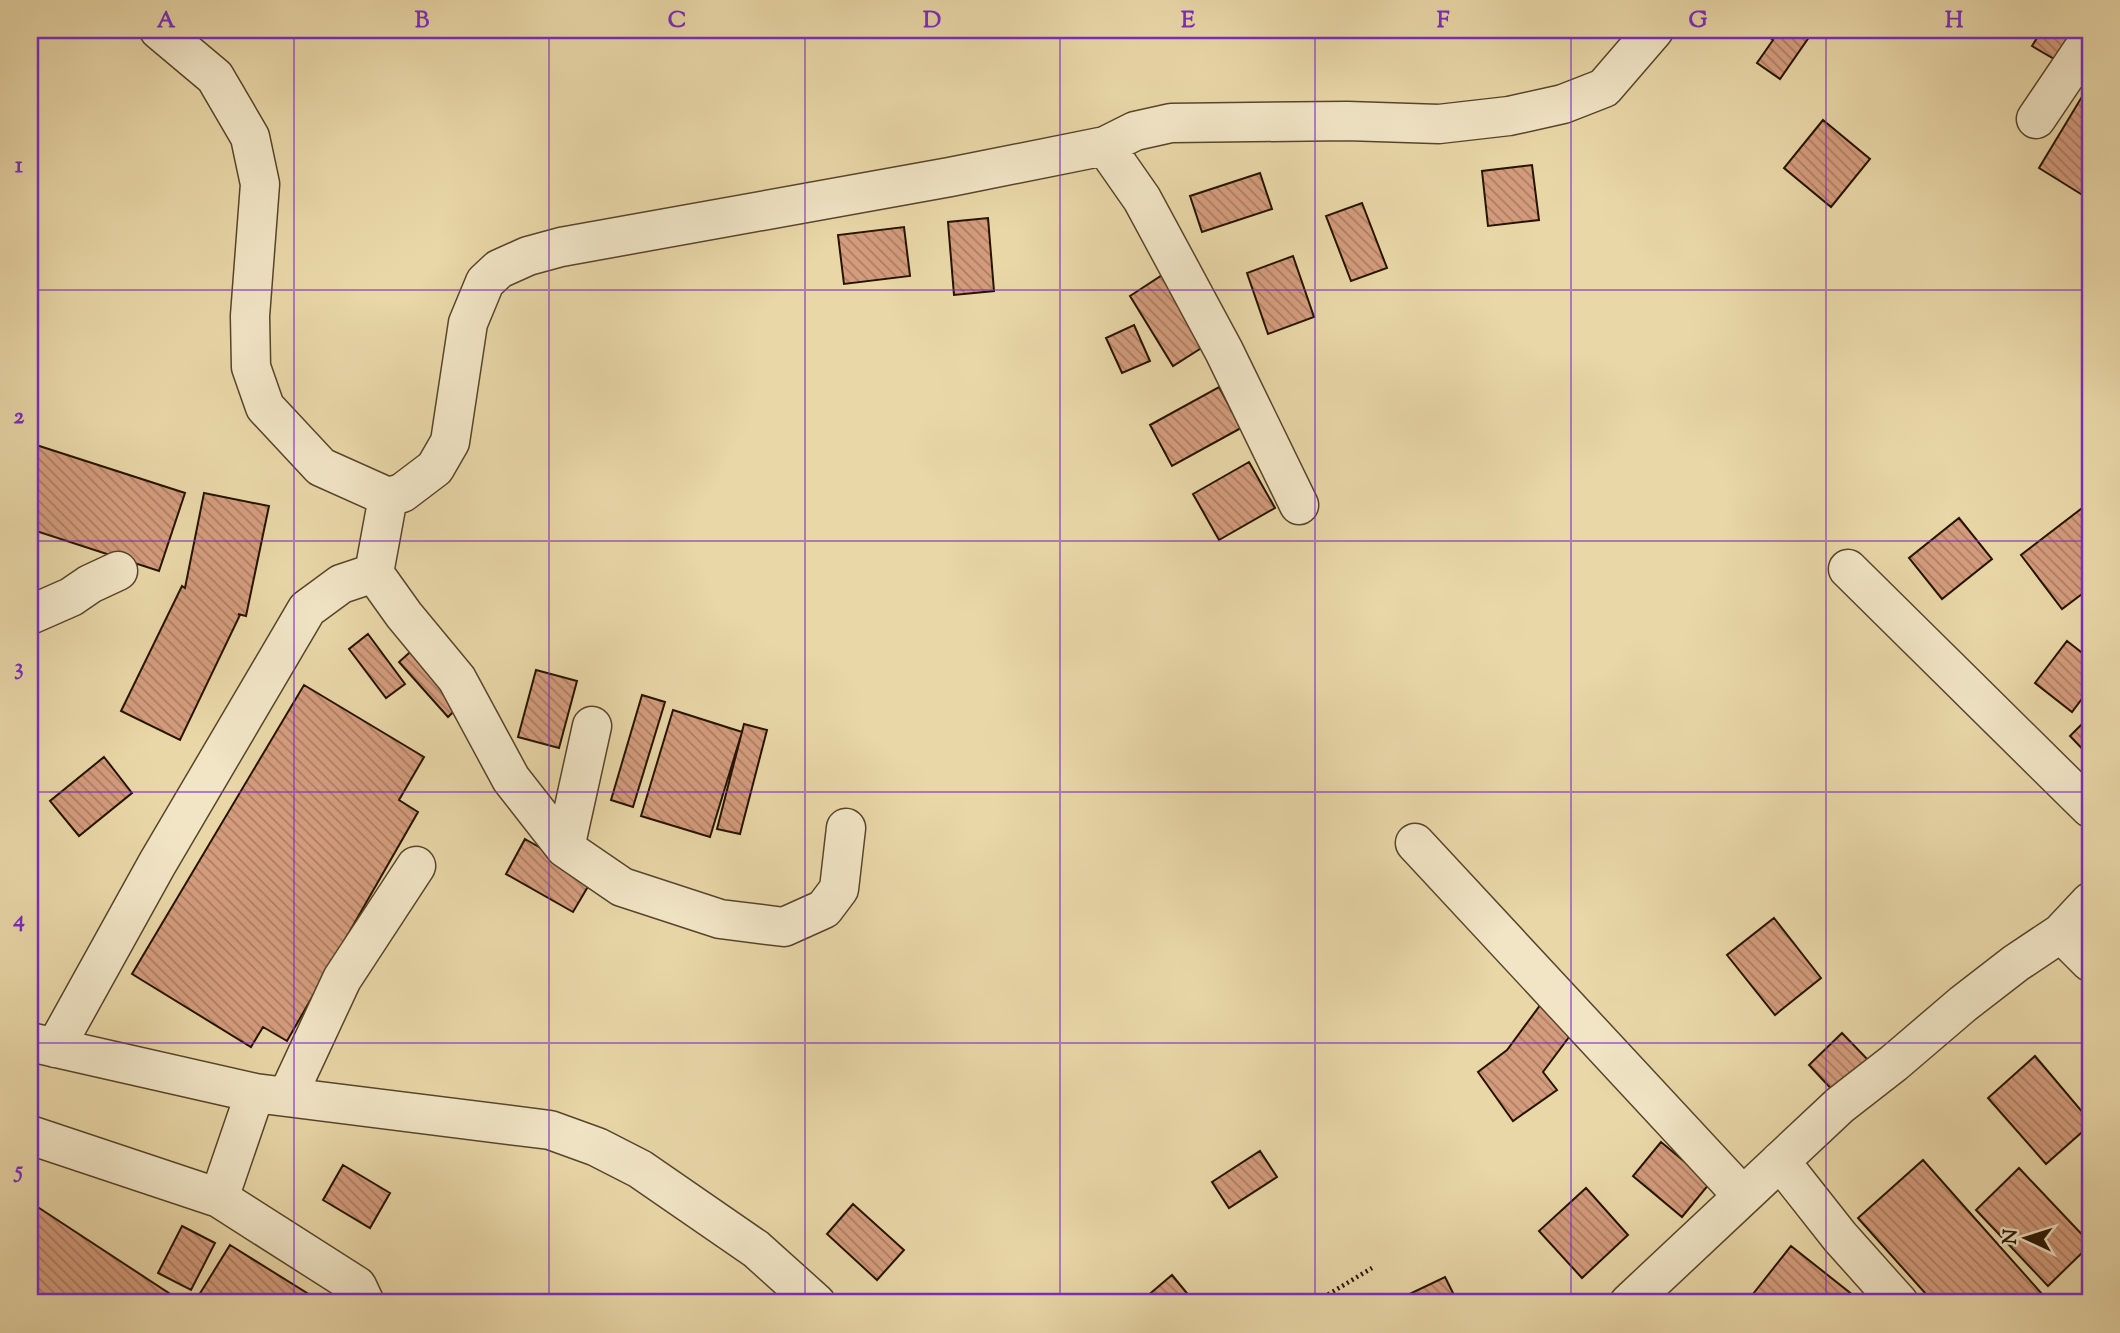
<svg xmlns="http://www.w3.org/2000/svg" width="2120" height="1333" font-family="'Sorts Mill Goudy',serif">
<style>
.building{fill:url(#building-back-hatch);stroke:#261400;stroke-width:2}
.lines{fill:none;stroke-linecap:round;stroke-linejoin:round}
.minor-casing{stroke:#57452a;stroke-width:41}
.path{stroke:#261400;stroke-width:4.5;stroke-dasharray:2 3.5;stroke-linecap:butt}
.minor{stroke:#f1e5c6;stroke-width:38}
.grid{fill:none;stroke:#7b2cbf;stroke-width:2;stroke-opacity:0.55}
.neatline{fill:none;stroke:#7b2cbf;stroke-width:2.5}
.grid-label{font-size:23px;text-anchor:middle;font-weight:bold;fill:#7b2cbf}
</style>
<defs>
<pattern id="building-back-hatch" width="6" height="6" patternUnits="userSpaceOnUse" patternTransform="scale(1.75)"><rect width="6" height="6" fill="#d49c7d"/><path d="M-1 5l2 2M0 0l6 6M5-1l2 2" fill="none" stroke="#ac7e64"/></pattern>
</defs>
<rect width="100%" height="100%" fill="#e9d7a8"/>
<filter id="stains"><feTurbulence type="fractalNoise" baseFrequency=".00286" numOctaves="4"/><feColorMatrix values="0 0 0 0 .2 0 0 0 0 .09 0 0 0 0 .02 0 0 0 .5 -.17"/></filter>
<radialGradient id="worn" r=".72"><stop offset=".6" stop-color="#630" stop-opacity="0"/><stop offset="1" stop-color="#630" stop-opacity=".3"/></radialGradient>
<!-- building -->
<path class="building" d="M1760,30H1814L1780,79L1757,63L1773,40Z
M2042,30H2088L2066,66L2032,46Z
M2083,95L2090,99V196L2089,199L2039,168Z
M1823,120L1870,159L1831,207L1784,168Z
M1532,165L1539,220L1488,226L1482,171Z
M1260,173L1272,209L1202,232L1190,196Z
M1362,203L1387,268L1351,281L1326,216Z
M988,218L994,291L954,295L948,222Z
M904,227L910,276L844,284L838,235Z
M1293,256L1314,317L1268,334L1247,273Z
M1170,270L1214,340L1173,366L1130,296Z
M1134,325L1150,361L1122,373L1106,338Z
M1219,387L1241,428L1172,466L1150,425Z
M30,443L185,493L159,571L30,529Z
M1249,462L1275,508L1219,540L1193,494Z
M204,493L269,506L246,616L238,614L240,615L180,740L121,711L182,586L185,588Z
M2090,502V588L2062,609L2021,555Z
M1959,518L1992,559L1942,599L1909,558Z
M368,634L405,684L386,698L349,649Z
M2067,641L2090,659V688L2072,712L2035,683Z
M418,645L467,699L448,717L399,662Z
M536,670L577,681L559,748L518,737Z
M304,685L424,757L399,800L418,812L287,1041L263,1027L251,1047L132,974Z
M642,695L665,702L633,807L611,800Z
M673,710L742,732L710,837L641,816Z
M2090,716V757L2070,736Z
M744,724L767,730L740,834L717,829Z
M104,757L132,793L79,836L50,801Z
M525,839L593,878L573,912L506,874Z
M1774,918L1821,978L1775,1015L1727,955Z
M1541,1004L1575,1029L1543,1072L1557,1090L1513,1121L1478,1072L1507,1050Z
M1842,1033L1869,1061L1836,1094L1809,1065Z
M2035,1056L2090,1121V1125L2046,1164L1988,1098Z
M1661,1142L1710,1183L1682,1217L1633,1176Z
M1260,1151L1277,1177L1229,1208L1212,1182Z
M1923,1160L2050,1303H1934L1858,1218Z
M343,1165L390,1193L370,1228L323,1200Z
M2019,1168L2090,1243V1245L2048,1286L1976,1210Z
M1586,1188L1628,1235L1582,1278L1539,1231Z
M30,1202L184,1303H30Z
M853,1204L904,1250L877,1280L827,1234Z
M182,1226L215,1243L191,1290L158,1273Z
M230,1245L323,1303H194Z
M1791,1246L1863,1303H1754L1749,1299Z
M1172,1275L1195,1303H1139Z
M1445,1277L1458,1303H1399L1397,1300Z"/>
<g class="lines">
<defs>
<path id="minor" d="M159,30L215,77L250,137L260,184L250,316L251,367L265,407L321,467L388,497L402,493L435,468L450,442L468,323L485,282L499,269L528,256L561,247L950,177L1105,146L1135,131L1171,123L1347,121L1439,124L1509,116L1563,104L1604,88L1654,30
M2036,119L2090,39
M1105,146L1142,199L1224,351L1299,505
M1848,569L2090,808
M374,573L404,615L457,679L511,779L565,848L622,887L720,919L784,927L824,909L839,889L846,828
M30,615L71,597L90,584L118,571
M1415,843L1742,1195
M565,848L592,726
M2061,933L2090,962
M30,1042L255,1093L550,1130L597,1147L640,1169L756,1249L816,1303
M55,1048L157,864L307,609L341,584L374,573L388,497
M287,1097L342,979L416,866
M30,1135L219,1198L255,1093
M1780,1161L1840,1237L1899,1303
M219,1198L357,1286L365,1303
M1629,1303L1840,1105L1894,1063L1963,1004L2016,963L2061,933L2090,902"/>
</defs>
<!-- minor casing -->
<use href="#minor" class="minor-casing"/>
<!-- path -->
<path class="path" d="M1314,1303L1372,1268"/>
<!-- minor -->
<use href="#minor" class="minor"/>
</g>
<!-- grid -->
<path class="grid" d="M294,30V1303M549,30V1303M805,30V1303M1060,30V1303M1315,30V1303M1571,30V1303M1826,30V1303M30,290H2090M30,541H2090M30,792H2090M30,1043H2090"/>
<!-- margin -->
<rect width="2120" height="1333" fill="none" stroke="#e9d7a8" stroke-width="77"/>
<!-- north arrow -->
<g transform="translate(2026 1238) rotate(274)" stroke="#f1e5c6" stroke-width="5" paint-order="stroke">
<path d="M0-5L12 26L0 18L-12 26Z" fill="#261400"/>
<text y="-10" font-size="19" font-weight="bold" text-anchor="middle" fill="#261400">N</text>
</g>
<rect x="38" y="38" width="2044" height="1256" class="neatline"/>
<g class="grid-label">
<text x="166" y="27">A</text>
<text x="422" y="27">B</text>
<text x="677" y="27">C</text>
<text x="932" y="27">D</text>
<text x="1188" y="27">E</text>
<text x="1443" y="27">F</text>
<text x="1698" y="27">G</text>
<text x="1954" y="27">H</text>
<text x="19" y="172">1</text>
<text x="19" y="423">2</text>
<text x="19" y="674">3</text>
<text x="19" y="926">4</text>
<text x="19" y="1177">5</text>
</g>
<rect width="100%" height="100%" filter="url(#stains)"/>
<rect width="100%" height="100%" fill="url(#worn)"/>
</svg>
